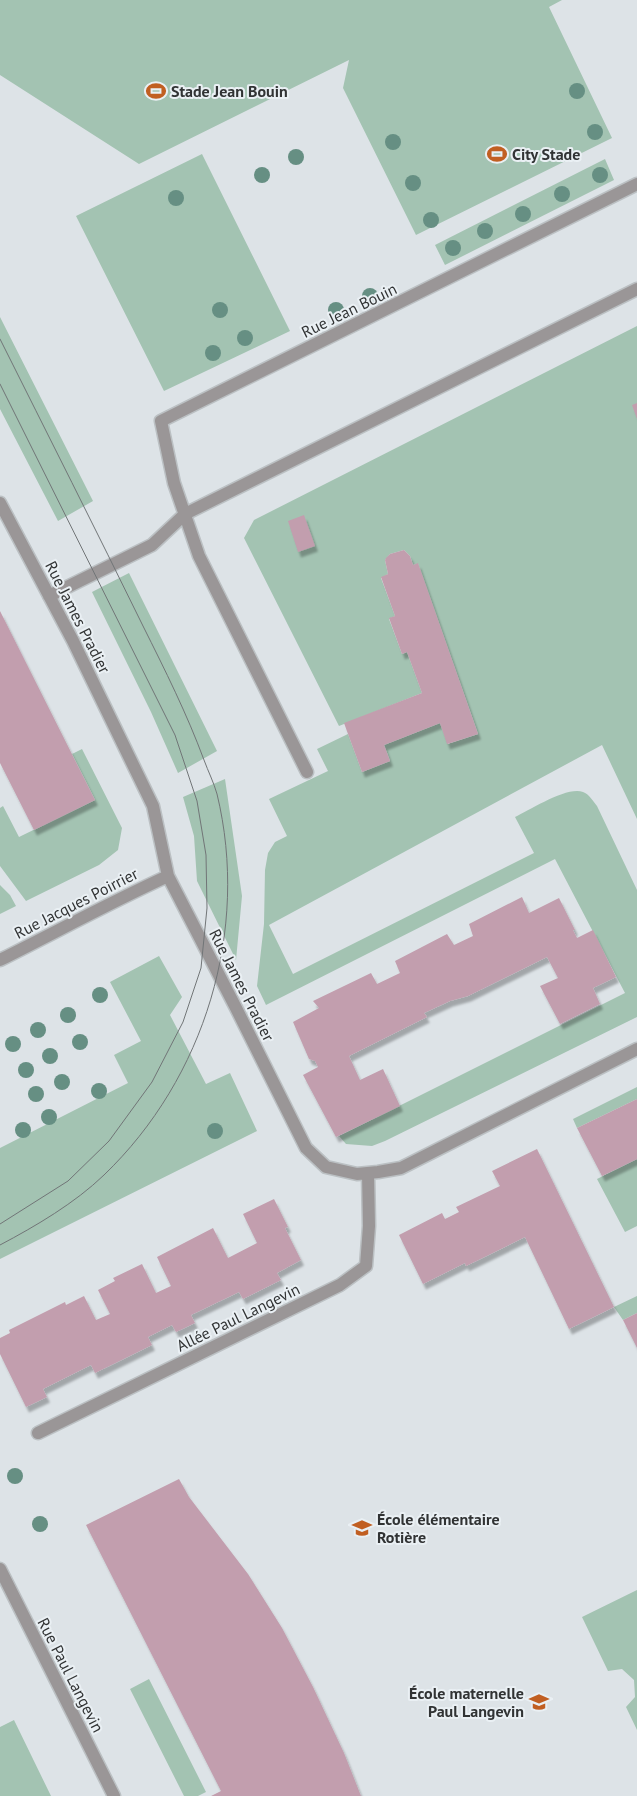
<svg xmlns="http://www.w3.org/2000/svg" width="637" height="1796" font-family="'PT Sans',sans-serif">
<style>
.green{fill:#a3c3b2}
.building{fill:#c29eae;filter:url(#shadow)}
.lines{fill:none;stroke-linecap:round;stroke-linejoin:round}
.minor-casing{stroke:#bbc0c3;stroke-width:15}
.minor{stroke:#9a9697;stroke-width:12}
.tram{stroke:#717577;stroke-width:1}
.tree{fill:#668f83}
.labels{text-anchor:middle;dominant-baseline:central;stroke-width:4;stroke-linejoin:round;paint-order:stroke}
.poi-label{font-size:16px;font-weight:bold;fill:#313334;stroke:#eaf0f4;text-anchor:start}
.street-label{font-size:16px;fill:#313334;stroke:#eaf0f4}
</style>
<defs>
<filter id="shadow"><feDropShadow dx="3" dy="5.5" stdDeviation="1" flood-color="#0004"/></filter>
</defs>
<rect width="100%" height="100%" fill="#dde3e7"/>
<!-- green -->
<path class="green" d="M0,0H562L549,7L612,138L416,235L343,88L349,60L139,164L0,75Z
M202,154L290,331L164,391L76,216Z
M605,159L614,180L445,265L435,245Z
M0,317L93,501L58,521L0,409Z
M637,326V819L602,745L269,925L293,974L534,853L515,817C530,810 567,786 583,792C589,794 593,801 597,806L637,890V1017L385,1141L372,1146L346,1144L339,1136L625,993L555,859L266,1005L257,986L264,924L265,870L268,853L275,842L287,836L269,799L328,771L317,749L348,734L362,772L390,761L384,745L440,723L448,744L478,734L418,564L413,565L410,556L404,550L390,554L385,560L388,574L381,578L395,616L389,619L402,654L407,652L422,693L339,726L244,538L254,520Z
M129,573L217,751L178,773L151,712L92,592Z
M82,749L122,828L118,850L99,865L26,901L0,866V808L3,806L19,837L95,800L72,754Z
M225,779L242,896L236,960L197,881L194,836L183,797Z
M0,885L10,895L16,906L0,914Z
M159,956L182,997L170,1015L206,1084L230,1073L257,1131L0,1259V1148L128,1083L114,1055L141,1041L110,982Z
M637,1087V1099L577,1128L573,1119Z
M637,1159V1226L625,1232L597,1179Z
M637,1296V1313L623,1320L614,1307Z
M637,1590V1730L626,1707L635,1697L634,1680L622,1669L608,1671L582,1617Z
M149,1679L206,1792L198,1796H184L130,1689Z
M14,1720L51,1796H0V1727Z"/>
<!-- building -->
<path class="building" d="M637,403V419L632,405Z
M304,515L315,546L298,552L288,521Z
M404,550L410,556L413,565L418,563L478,734L447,744L440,723L384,745L390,761L362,772L344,723L422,693L407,652L402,654L389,618L395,616L381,577L388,574L385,560L386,558L390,554Z
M0,611L95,800L34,830L0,763Z
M522,897L529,913L559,898L575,930H573L577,938L593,930L616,977L593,988L600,1004L560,1024L540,986L558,978L547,957L468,996L450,1001L424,1013L427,1017L349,1056L360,1080L383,1069L400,1106L336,1137L303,1075L318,1067L315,1061L309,1059L293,1022L319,1008L313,1001L371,973L377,984L400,973L395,961L447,934L454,945L473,936L469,924Z
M637,1099V1159L602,1176L577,1128Z
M537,1149L614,1307L569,1329L525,1237L466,1266L465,1263L423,1284L399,1235L442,1213L445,1219L459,1212L456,1207L500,1186L492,1171Z
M274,1199L288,1227L285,1228L301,1260L277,1273L281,1280L243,1299L239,1292L191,1315L195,1323L176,1332L172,1325L148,1337L152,1345L95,1373L91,1365L43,1389L47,1397L26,1407L0,1354V1338L10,1333L9,1330L65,1302L66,1305L84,1296L96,1320L110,1314L98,1290L115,1281L113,1278L142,1264L156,1293L171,1286L157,1257L213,1228L228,1258L257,1243L243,1214Z
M637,1313V1348L623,1320Z
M179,1479L189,1497L248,1574L282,1628L313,1687L344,1753L361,1796H211L221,1791L86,1525Z"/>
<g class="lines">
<defs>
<path id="minor" d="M0,503L73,641L153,806L168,876L236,1008L306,1148L326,1167L357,1174L378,1172L401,1168L637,1049
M49,596L152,545L185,514L637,289
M307,772L199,556L174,483L161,421L637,184
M0,960C56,932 111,902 168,876
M38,1433L340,1285L366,1266L369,1226L368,1173
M0,1569L114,1796"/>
</defs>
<!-- minor casing -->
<use href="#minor" class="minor-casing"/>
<!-- minor -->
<use href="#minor" class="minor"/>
<!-- tram -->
<path class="tram" d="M0,339C48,435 96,530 143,626C165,670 187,714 204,760C208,771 214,783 217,794C250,930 205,1078 104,1175C75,1203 36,1226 0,1245
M0,384L175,735L197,801L206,855L207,908L201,968L183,1022L152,1082L109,1141L68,1181L0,1224"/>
</g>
<!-- trees -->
<g class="tree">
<circle cx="577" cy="91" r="8"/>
<circle cx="595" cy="132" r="8"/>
<circle cx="393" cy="142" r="8"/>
<circle cx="296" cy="157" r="8"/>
<circle cx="262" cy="175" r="8"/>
<circle cx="600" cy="175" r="8"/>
<circle cx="413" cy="183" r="8"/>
<circle cx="562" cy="194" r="8"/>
<circle cx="176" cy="198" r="8"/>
<circle cx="523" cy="214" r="8"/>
<circle cx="431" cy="220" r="8"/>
<circle cx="485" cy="231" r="8"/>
<circle cx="453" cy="248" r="8"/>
<circle cx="370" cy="296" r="8"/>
<circle cx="220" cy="310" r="8"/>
<circle cx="336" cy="310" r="8"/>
<circle cx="245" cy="338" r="8"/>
<circle cx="213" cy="353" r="8"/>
<circle cx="100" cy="995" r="8"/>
<circle cx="68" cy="1015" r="8"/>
<circle cx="38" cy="1030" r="8"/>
<circle cx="80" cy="1042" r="8"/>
<circle cx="13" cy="1044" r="8"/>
<circle cx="50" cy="1056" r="8"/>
<circle cx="26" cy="1070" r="8"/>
<circle cx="62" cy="1082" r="8"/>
<circle cx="99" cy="1091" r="8"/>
<circle cx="36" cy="1094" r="8"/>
<circle cx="49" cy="1117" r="8"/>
<circle cx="23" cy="1130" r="8"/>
<circle cx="215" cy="1131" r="8"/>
<circle cx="15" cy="1476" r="8"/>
<circle cx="40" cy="1524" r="8"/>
</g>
<!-- icons -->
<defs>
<symbol id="stadium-bare" viewBox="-9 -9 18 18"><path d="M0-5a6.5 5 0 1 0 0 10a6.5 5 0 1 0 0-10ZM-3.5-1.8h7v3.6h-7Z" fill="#c15f22" stroke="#eaf0f4" stroke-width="2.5" paint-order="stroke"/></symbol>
<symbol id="school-bare" viewBox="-9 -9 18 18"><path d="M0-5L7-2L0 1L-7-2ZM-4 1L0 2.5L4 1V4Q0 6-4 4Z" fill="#c15f22" stroke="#eaf0f4" stroke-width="2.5" paint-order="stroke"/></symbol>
</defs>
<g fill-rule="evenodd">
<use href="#stadium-bare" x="142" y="77" width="28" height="28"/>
<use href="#stadium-bare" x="483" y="140" width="28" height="28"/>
<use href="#school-bare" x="348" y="1514" width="28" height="28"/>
<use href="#school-bare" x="525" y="1688" width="28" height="28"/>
</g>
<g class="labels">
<!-- poi labels -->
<g class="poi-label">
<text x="171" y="91">Stade Jean Bouin</text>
<text x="512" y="154">City Stade</text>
<text x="377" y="1519">École élémentaire<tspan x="377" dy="18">Rotière</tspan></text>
<text x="524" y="1693" text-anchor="end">École maternelle<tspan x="524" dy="18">Paul Langevin</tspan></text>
</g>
<!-- street labels -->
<g class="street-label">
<text transform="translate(349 310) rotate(-26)">Rue Jean Bouin</text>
<text transform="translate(78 617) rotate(63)">Rue James Pradier</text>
<text transform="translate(76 903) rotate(-27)">Rue Jacques Poirrier</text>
<text transform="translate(242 985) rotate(63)">Rue James Pradier</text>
<text transform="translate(238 1317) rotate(-26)">Allée Paul Langevin</text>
<text transform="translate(71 1675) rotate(63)">Rue Paul Langevin</text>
</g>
</g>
</svg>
